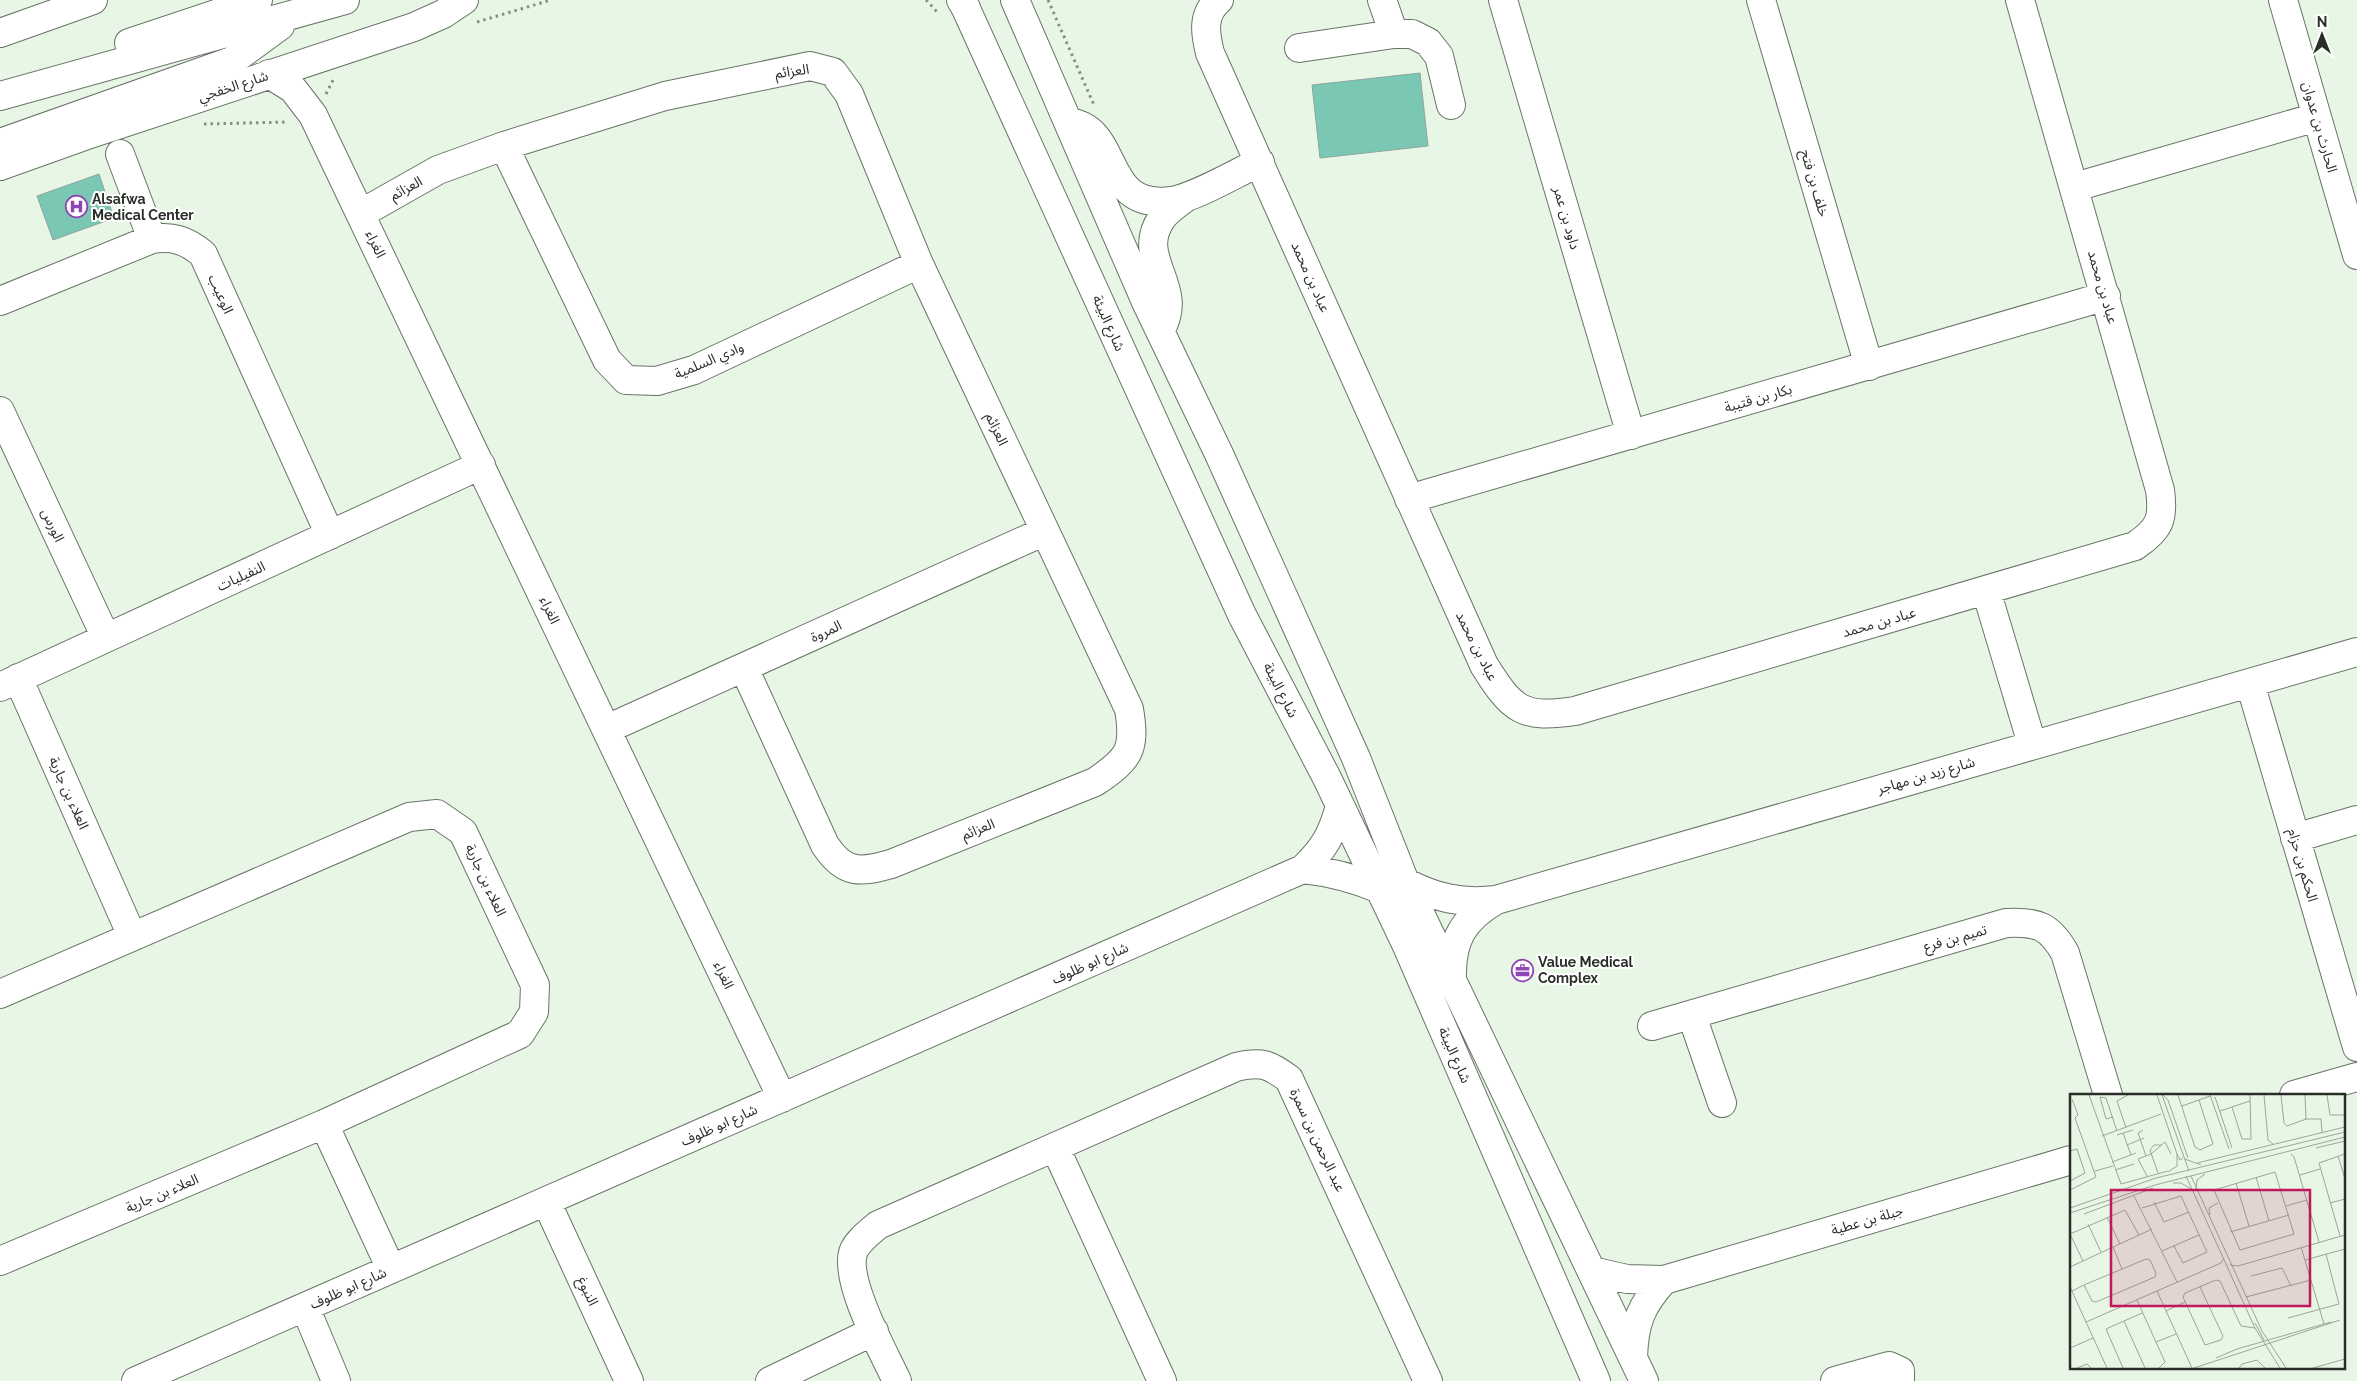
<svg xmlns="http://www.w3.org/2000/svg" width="2357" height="1381" font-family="Raleway,'Noto Sans Arabic',sans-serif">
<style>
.building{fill:#7ac7b3;stroke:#8fa59e}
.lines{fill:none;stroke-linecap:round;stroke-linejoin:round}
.minor-casing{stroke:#687566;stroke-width:30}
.highway-casing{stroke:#687566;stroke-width:30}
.path{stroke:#869084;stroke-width:3;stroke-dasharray:2.5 4;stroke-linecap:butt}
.minor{stroke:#fff;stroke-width:28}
.highway{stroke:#fff;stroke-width:28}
.labels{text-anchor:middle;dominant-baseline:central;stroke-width:4;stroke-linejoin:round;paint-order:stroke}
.street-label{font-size:14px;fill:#292f28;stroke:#fff}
.poi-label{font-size:14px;font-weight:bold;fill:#292f28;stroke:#fff;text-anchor:start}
.inset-road{fill:none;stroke:#9ca69a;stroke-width:1}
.view{fill:#c2185b;fill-opacity:0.15;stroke:#c2185b;stroke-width:2.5}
.inset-edge{fill:none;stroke:#292f28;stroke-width:2.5}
</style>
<rect width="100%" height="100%" fill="#e8f6e6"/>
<!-- building -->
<path class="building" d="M1420,73L1428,146L1320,158L1312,85Z
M99,174L114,218L53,240L37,196Z"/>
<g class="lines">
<defs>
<path id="minor" d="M962,0L1242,615L1327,778L1407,946L1596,1381
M1015,0L1146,302L1219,454L1356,758L1405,882L1644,1381
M1219,0C1202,14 1205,33 1210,53L1484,665C1512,710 1522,719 1575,711L2135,546C2160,529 2164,519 2160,490L2020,0
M1382,0L1394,34
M1503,0L1631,435
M1761,0L1869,366
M2283,0L2357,255
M1299,48L1394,34H1412L1428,42L1439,56L1451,105
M269,74L293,89L313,115L782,1098
M1068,122C1123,129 1098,210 1172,201C1196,197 1236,173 1260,162
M504,146L607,360L626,380L657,381L694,370L919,264
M120,154L152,239
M0,166L84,136L414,27L443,14L464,0
M2075,187L2317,117
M362,213L438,170L504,146L665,96L810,66L833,72L849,94L919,264L1129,709C1136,750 1129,759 1095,782L891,864C860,873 844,874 825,845L744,668
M0,301L152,239C173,236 186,240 203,254L330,535
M1160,331C1187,286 1133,259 1162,218C1168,210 1177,204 1185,198
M0,411L106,638
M1409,499L2106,296
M1986,590L2032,744
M18,678L132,936
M2250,683L2357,1047
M0,687L481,465
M607,729L1045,531
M2295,838L2357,820
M1303,869C1331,872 1354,878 1380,889
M1405,882C1435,898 1462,904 1496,900L2357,652
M1452,978C1451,940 1463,919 1496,900
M0,994L409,817L437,814L463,832L535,985L534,1012L520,1034L324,1124L0,1261
M1692,1016L1722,1103
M1652,1026L2006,923C2037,921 2050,926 2065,953L2108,1095
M2294,1095L2357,1077
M324,1124L391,1269
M1055,1147L1162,1381
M546,1201L629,1381
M1592,1271L1627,1279L1664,1280L2071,1160
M305,1307L336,1381
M1633,1358C1634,1323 1641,1305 1664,1280
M136,1381L1303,869C1324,849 1332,835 1340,806
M770,1381L874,1331
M897,1381C884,1353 842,1278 854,1250C859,1240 870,1232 878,1225L1236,1067C1261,1061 1269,1064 1289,1079L1428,1381
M1835,1381L1889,1366L1900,1371V1381"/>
<path id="highway" d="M961,0L966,8
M0,33L93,0
M129,43L258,0
M0,96L345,0
M0,143L232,61L280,26"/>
</defs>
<!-- minor casing -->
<use href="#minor" class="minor-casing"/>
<!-- highway casing -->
<use href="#highway" class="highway-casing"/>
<!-- path -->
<path class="path" d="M926,0L939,14
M1048,0L1094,105
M477,22L551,0
M326,94L333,80
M204,124L288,122"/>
<!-- minor -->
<use href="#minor" class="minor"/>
<!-- highway -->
<use href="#highway" class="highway"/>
</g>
<!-- icons -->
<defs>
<symbol id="hospital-ring" viewBox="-11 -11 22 22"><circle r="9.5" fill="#fff" stroke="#9044b5" stroke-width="1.5"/><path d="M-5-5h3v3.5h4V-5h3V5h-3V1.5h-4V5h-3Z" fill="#9044b5"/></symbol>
<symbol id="office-ring" viewBox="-11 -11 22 22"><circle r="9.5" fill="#fff" stroke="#9044b5" stroke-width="1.5"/><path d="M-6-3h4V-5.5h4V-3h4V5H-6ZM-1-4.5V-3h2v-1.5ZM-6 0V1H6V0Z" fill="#9044b5"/></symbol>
</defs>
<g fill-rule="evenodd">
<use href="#hospital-ring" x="64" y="194" width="25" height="25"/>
<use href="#office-ring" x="1510" y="958" width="25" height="25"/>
</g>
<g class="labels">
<!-- street labels -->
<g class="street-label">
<text transform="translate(792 71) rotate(-8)">العزائم</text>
<text transform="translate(233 86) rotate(-18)">شارع الخفجي</text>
<text transform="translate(2320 127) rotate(74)">الحارث بن عدوان</text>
<text transform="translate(1815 183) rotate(74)">خلف بن فتح</text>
<text transform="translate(406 188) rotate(-29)">العزائم</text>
<text transform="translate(1567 218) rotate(74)">داود بن عمر</text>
<text transform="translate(376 244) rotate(65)">الغراء</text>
<text transform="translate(1311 277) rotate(66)">عباد بن محمد</text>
<text transform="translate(2103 287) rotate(74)">عباد بن محمد</text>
<text transform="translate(221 294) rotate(66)">الوعيب</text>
<text transform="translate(1109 323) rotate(66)">شارع البيئة</text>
<text transform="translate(709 360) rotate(-23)">وادي السلمية</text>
<text transform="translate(1758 398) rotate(-16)">بكار بن قتيبة</text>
<text transform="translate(997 429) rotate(65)">العزائم</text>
<text transform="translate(53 525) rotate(65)">الورس</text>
<text transform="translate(241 576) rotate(-25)">النفيليات</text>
<text transform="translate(550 610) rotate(65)">الغراء</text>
<text transform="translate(1879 622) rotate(-16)">عباد بن محمد</text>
<text transform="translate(826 631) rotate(-25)">المروة</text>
<text transform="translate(1477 646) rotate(63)">عباد بن محمد</text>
<text transform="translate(1281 690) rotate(63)">شارع البيئة</text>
<text transform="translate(1926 775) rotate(-16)">شارع زيد بن مهاجر</text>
<text transform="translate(69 793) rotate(66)">العلاء بن جارية</text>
<text transform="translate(978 829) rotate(-22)">العزائم</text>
<text transform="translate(2303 865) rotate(74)">الحكم بن حزام</text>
<text transform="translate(486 880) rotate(65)">العلاء بن جارية</text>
<text transform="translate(1955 938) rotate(-16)">تميم بن فرع</text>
<text transform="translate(1090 963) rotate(-24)">شارع ابو ظلوف</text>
<text transform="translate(724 975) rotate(65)">الغراء</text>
<text transform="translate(1455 1055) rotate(66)">شارع البيئة</text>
<text transform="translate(719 1125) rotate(-24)">شارع ابو ظلوف</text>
<text transform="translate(1318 1140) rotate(65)">عبد الرحمن بن سمرة</text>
<text transform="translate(162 1193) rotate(-23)">العلاء بن جارية</text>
<text transform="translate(1867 1220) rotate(-16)">جبلة بن عطية</text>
<text transform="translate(348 1288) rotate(-24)">شارع ابو ظلوف</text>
<text transform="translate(588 1291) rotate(65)">النبوغ</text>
</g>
<!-- poi labels -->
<g class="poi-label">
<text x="92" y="199">Alsafwa<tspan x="92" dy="16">Medical Center</tspan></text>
<text x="1538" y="962">Value Medical<tspan x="1538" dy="16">Complex</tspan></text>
</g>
</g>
<!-- overview -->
<g transform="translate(2070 1094)">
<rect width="275" height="275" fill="#e8f6e6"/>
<path class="inset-road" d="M19,1L51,90L98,77M87,1L107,60L110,66L113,64M92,1L119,77M93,1L98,6L118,64M108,1L125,53L130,56L143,50L129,6M140,1L159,55M194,1L198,46L203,50M211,1L214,29L217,32L236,25L235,1M257,1L260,21H275M145,3L162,54M2,5L8,21L5,24M112,12L140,2M162,13L172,45H181L180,1M150,17L180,7M43,23L36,25L30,3L36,4L47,37M235,25H251L252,38M56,34L47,7L58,1M73,36L68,39L76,62M53,39L61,61M47,41L63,36M32,42L91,20M57,51L74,44M246,54L275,47M0,57L7,55L15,79L0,87M221,60L224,63L249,148M268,62L275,85M115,65L131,71M42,68L66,59M127,69L275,33M45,76L64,70M25,77L43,72M98,78L107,72V60M205,78L224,140L170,156L144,96ZM88,79L80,56L84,51H91M230,81L250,75M77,82L68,65L81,60L95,48L101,60M116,82L185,234L210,274M121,82L192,237L216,274M186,83L199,127M103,89H111L123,96M166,89L179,132M126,95L127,86L135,80M0,96L26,83L5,24M64,102L107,188M84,108L94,128L119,118M260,109L275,105M216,112L237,106M0,114L86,84L275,38M72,114L111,102L137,158L113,169L104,152M0,119L85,91L275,43M14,120L83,94M140,121L139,114L148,109M37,123L50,150M18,130L31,158M160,138L219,121M0,140L55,116L69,141M0,140L13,167M270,142L249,69L275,60M43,153L52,175M231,153L254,230M92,157L129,141M235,166L275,155M160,171L168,172L275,141M0,173L82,135M181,182L212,174L221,192M0,193L37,274M130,193L153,242L151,246L135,251L113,203L115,199L146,186L150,187L171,232L185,234M2,197L14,191L76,165L80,166L86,179L85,183L26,208L22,207L14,191M87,197L122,274M176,203L241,186M67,206L95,268L89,274M96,217L115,208M218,224L269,210L256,160M54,227L75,274M16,228L151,169L154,164M185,229L194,246M86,248L106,240M0,254L23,244M146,264L167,255L261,228M7,274L17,270L21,274M53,274L36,235L72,219M124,274L270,226M169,274L172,270L187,266L195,274M243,274L275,265"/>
<path class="view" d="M41,96H240V212H41Z"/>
<rect width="275" height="275" class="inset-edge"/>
</g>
<!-- north arrow -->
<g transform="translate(2322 35)" stroke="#ffffff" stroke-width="4" paint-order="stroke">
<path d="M0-4L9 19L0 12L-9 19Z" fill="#292f28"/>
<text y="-8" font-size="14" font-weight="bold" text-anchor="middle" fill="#292f28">N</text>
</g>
</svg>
